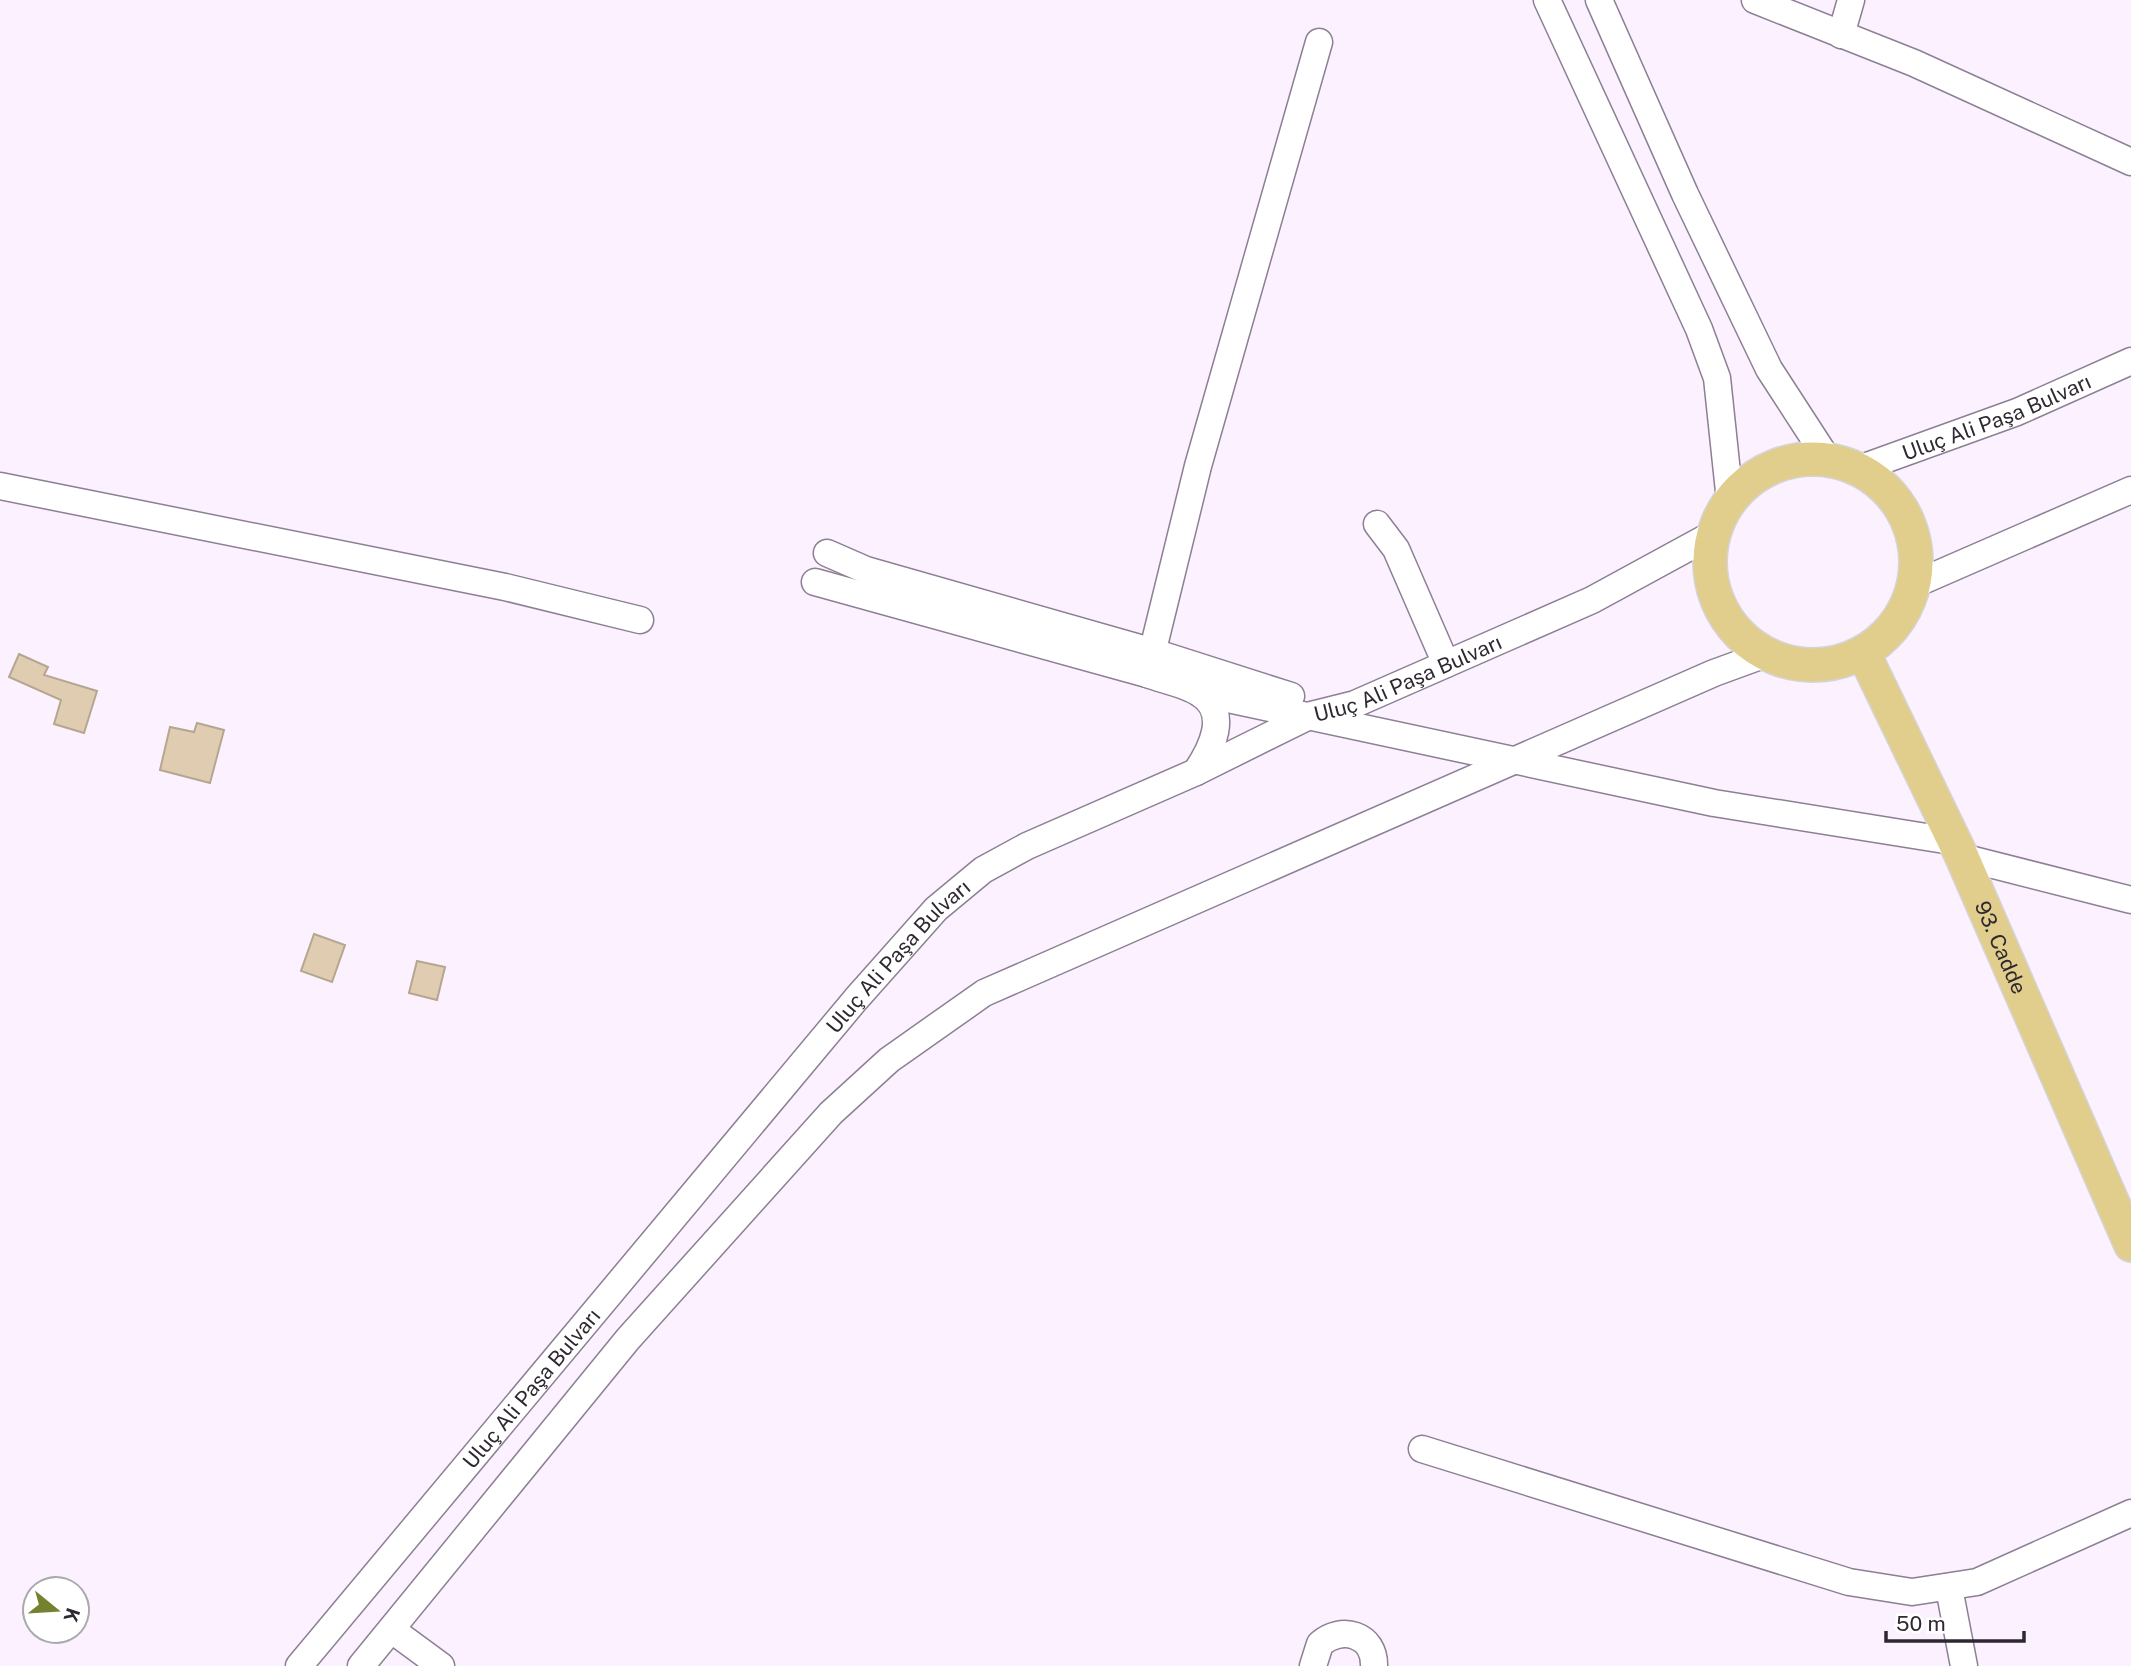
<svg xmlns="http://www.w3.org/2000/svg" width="2131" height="1666" font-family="'Public Sans',sans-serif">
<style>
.building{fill:#e0cdb1;stroke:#b5a690;stroke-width:2}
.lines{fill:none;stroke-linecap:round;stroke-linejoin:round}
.minor-casing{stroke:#8d7f94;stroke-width:29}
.major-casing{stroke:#d5d4d6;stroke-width:36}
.minor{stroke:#fff;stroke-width:26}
.major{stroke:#e1ce8c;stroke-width:33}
.labels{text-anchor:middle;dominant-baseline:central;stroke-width:6;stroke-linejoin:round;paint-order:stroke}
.street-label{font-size:21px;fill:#2e2830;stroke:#fff}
</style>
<rect width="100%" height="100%" fill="#fbf1ff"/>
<!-- building -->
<path class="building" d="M19,654L48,667L44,675L97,691L84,733L54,724L61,700L9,677Z
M197,723L224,730L210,783L160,770L170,727L194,732Z
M314,934L345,945L332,982L301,971Z
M417,961L445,967L437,1000L409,993Z"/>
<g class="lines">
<defs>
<g id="minor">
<path d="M1547,0L1699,329L1717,378L1730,501"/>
<path d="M1599,0L1685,194L1769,369L1828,460"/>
<path d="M1755,0L1914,63L2131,162"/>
<path d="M1841,35L1851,0"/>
<path id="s1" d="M1859,469L2017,412L2131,361"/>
<path d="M0,486L505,587L640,620"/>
<path d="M1377,524L1396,549L1446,664"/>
<path d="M827,553L866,570L1150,651L1291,696"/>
<path d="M815,582L1147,674C1163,680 1185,684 1199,693C1231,712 1211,750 1196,772"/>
<path d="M1913,585L2131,490"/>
<path d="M1147,674L1198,466L1319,42"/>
<path d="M1200,693L1714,803L1951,841"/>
<path d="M1962,857L2131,900"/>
<path d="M1422,1449L1849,1582L1912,1592L1977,1582L2131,1513"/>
<path d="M1949,1588L1964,1666"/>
<path d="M392,1630L441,1666"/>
<path id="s2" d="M299,1666L856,999L936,909L983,870L1027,846L1196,772L1311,715L1355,704L1592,600L1715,533"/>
<path d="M361,1666L628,1339L831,1113L889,1060L984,993L1714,673L1766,654"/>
<path d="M1313,1666L1320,1644C1341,1625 1375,1634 1374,1666"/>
</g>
<g id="major">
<circle cx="1813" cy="562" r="103"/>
<path id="s3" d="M1863,652L1962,857L2131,1245"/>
</g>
</defs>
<!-- minor casing -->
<use href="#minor" class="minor-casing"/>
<!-- major casing -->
<use href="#major" class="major-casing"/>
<!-- minor -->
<use href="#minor" class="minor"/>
<!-- major -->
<use href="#major" class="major"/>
</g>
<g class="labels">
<!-- street labels -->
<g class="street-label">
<text stroke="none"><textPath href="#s1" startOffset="147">Uluç Ali Paşa Bulvarı</textPath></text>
<text stroke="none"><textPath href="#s2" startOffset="1517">Uluç Ali Paşa Bulvarı</textPath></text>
<text stroke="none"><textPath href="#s3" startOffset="326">93. Cadde</textPath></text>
<text stroke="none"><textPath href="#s2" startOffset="929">Uluç Ali Paşa Bulvarı</textPath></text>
<text stroke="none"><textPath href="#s2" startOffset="362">Uluç Ali Paşa Bulvarı</textPath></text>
</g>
</g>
<!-- north arrow -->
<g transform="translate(56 1610) rotate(108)"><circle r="33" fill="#ffffff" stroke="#aba9ac" stroke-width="2"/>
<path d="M0-5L12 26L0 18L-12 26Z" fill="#74822f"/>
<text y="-10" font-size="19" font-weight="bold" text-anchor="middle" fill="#2e2830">K</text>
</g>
<!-- scale -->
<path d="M1886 1631v10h138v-10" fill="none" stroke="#2e2830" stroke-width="3.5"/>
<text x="1896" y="1631" font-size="21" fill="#2e2830" stroke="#ffffff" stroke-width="5" paint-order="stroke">50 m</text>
</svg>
